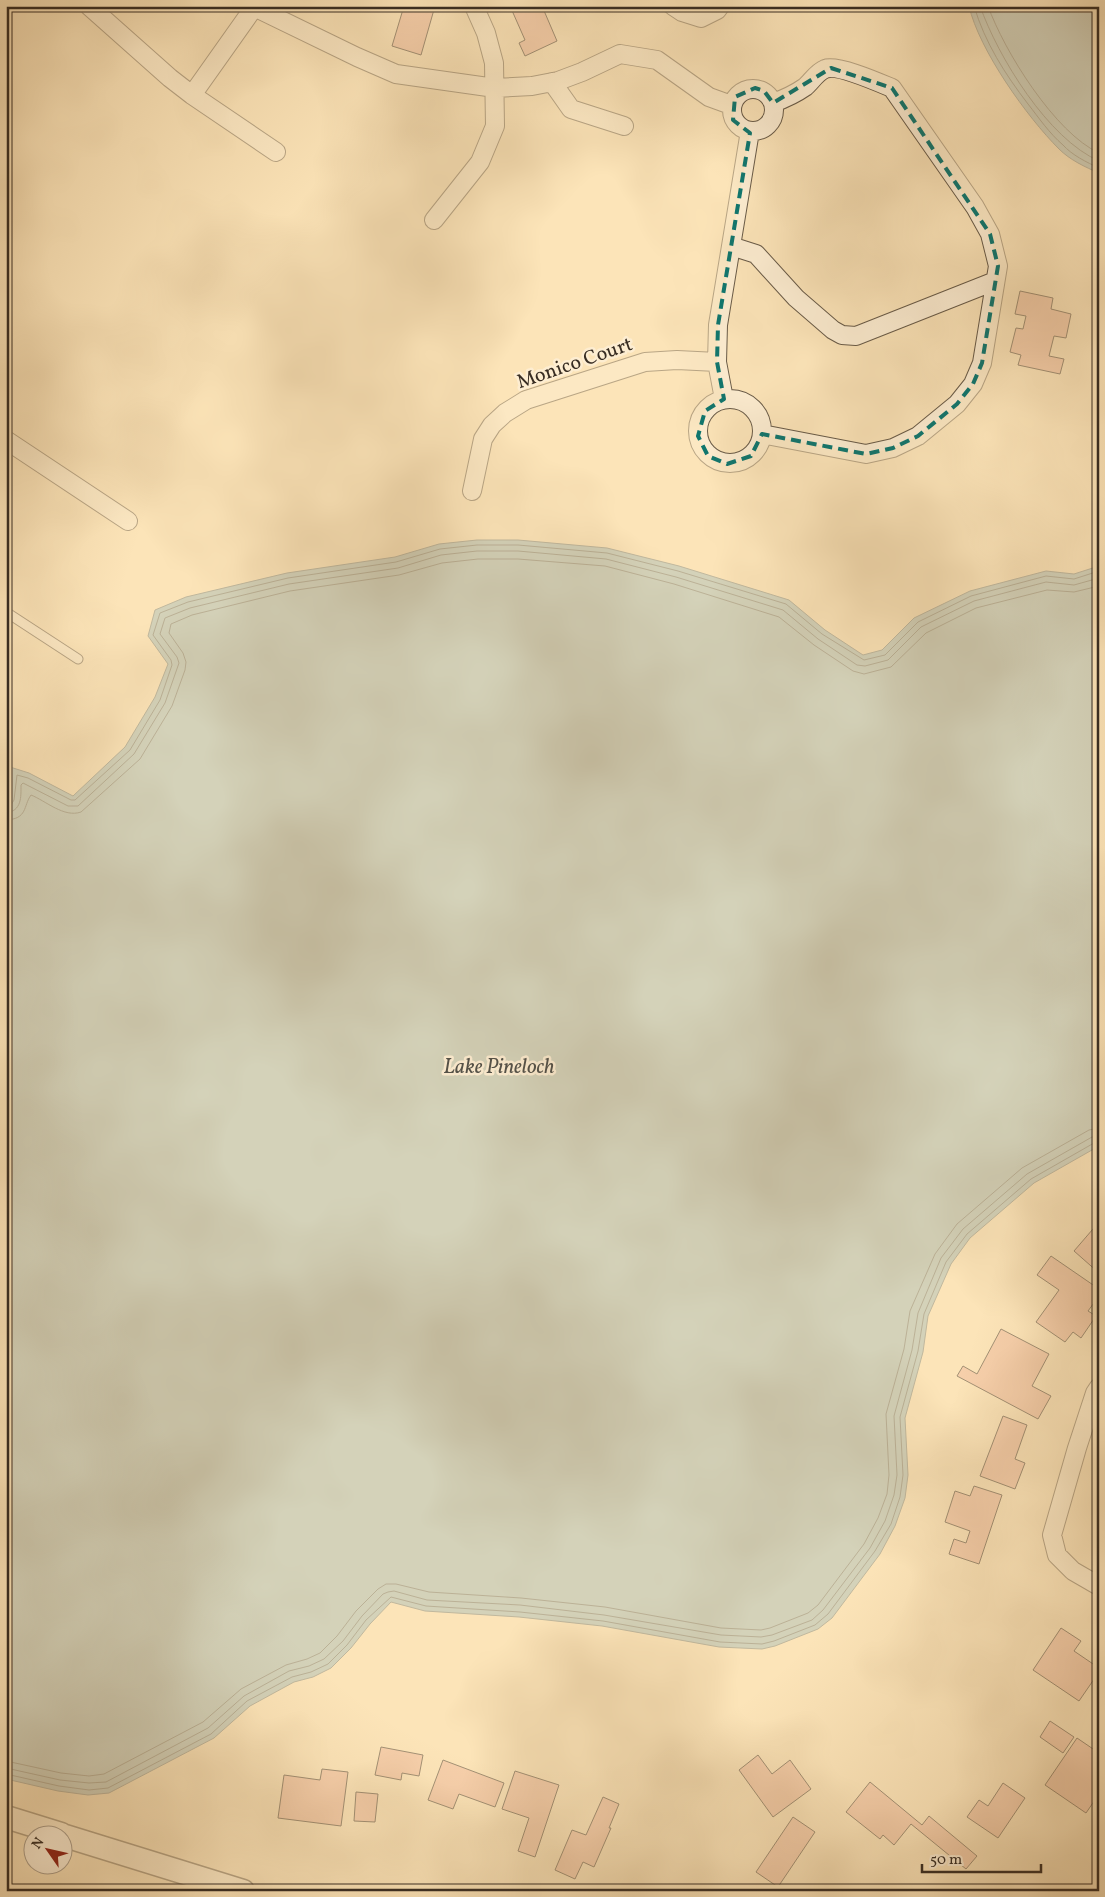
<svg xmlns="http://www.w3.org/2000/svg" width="1105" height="1897" font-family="Vollkorn,serif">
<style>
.water{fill:#a4bcba;stroke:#79837e}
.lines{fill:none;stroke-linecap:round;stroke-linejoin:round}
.shore{stroke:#6e746e;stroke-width:1}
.building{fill:#efb599;stroke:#382d23}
.service-casing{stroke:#695b48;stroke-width:11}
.minor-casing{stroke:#695b48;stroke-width:20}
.tertiary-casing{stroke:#695b48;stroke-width:25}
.service{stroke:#fdedd1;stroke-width:9}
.minor{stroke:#fdedd1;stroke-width:18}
.tertiary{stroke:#fdedd1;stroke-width:22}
.marked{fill:none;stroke:#0f766e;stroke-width:4;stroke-dasharray:10 6;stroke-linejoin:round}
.labels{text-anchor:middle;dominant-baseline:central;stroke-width:5;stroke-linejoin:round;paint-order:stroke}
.street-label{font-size:20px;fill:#382d23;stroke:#fdedd1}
.water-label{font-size:21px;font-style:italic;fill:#535149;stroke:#fdedd1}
</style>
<rect width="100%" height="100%" fill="#fce4b8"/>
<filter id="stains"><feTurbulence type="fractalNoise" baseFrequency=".004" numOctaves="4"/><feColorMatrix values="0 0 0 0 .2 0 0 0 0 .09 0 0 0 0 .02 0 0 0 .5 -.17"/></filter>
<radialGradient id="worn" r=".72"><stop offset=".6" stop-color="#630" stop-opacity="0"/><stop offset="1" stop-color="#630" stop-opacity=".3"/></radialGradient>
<!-- water -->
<path class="water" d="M969,6H1099V173C1085,167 1070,160 1059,149C1027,117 979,50 969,6Z
M477,540H518L607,548L679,566L789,600L825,630L863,655L882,650L914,618L970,591L1046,571L1074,574L1099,566V1146L1034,1183L970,1238L951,1264L928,1316L923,1352L905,1418L908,1475L905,1498L895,1526L880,1554L832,1618L818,1629L775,1646L762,1649L719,1647L602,1626L519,1617L425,1611L391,1602L370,1624L351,1648L331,1668L313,1677L294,1682L250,1706L214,1738L109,1793L88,1795L58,1791L6,1779V804L10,800V767L29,773L73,796L125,747L155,697L168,664L148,636L155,610L186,597L287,573L395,557L439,544Z"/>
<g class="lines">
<!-- shore -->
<path class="shore" d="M974,6C985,43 1005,74 1028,104C1039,118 1049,133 1063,145C1072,155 1086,162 1099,168
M980,6C998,57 1048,139 1099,161
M988,6C1004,51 1055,133 1099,153
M6,806L11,805L14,800L17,775L28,778L71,800H75L130,750L160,700L172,665L171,660L153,635L160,613L188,602L288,578L396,562L440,549L477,545H518L607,553L678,571L786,604L822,634L864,660L885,655L918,622L971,596L1046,576L1074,579L1099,571
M6,813C22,811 21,797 21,785L23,783L68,806H78L134,754L165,703L179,663L177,657L160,634L165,618L190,608L289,584L398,568L441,555L477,551H518L606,559L676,577L783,610L818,639L857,665L865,666L888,660L921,627L974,601L1046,582L1074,585L1099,578
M6,820C28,819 23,806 31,795C46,801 64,818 81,812L140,759L172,706L185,670L186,662L183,653L169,633L171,624L192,615L290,591L399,575L442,563L478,559H518L605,566L674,584L779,617L814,645L853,671L864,674L891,667L926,633L976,608L1047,590L1074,592L1099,586
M6,1761L61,1773L89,1776L104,1774L203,1722L241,1689L286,1665L307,1659L320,1653L337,1636L356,1611L378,1589L386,1584H396L429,1592L521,1598L605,1607L721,1628L761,1630L770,1628L808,1613L818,1605L864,1544L878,1518L887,1494L889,1475L886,1414L904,1349L910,1311L935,1254L957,1224L1022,1168L1089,1130L1099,1128
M6,1768L60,1780L89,1783L106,1782L208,1728L244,1696L289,1671L309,1666L324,1659L343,1641L362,1616L383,1594L388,1592L394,1591L427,1600L520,1605L604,1615L721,1635L761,1637L772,1635L812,1620L823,1610L870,1548L885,1521L894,1495L897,1475L894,1416L912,1350L918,1313L941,1258L963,1229L1027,1174L1092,1137L1099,1136
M6,1774L59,1786L89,1790L108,1788L211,1734L247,1701L292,1677L311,1672L328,1664L347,1645L366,1620L391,1597L426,1606L520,1612L603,1621L720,1642L762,1644L774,1641L815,1625L828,1614L875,1551L891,1524L900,1497L903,1475L900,1417L918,1351L924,1314L946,1262L967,1234L1031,1179L1094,1143L1099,1142"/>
</g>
<!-- building -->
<path class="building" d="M404,6H435L421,55L392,46Z
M510,6H542L557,41L525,56L519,43L525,40Z
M1020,291L1053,298L1051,309L1071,314L1066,338L1054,336L1049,356L1064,359L1060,374L1018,365L1021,355L1010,352L1016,328L1023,329L1026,316L1015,314Z
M1099,1222V1273L1074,1251Z
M1051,1256L1099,1289V1296L1088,1311L1096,1316L1081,1338L1073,1332L1065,1342L1036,1322L1059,1290L1037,1275Z
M1001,1329L1049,1354L1032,1386L1051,1396L1038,1419L957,1376L963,1366L977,1374Z
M1003,1416L1027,1425L1015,1459L1025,1463L1015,1489L980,1476Z
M974,1486L1002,1495L979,1564L949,1554L954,1539L966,1543L970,1531L945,1522L955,1491L970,1496Z
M1061,1628L1081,1641L1074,1651L1099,1668V1672L1079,1701L1033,1670Z
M1050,1721L1074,1737L1063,1753L1040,1737Z
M1077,1738L1099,1753V1794L1086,1813L1045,1785Z
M381,1747L423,1755L419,1776L402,1773L401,1780L375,1775Z
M758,1755L772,1774L790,1760L811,1789L773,1817L739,1770Z
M443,1760L504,1783L495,1807L459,1794L453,1809L428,1800Z
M322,1769L348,1772L341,1826L278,1818L284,1775L320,1780Z
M515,1771L559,1785L535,1857L518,1851L529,1818L502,1809Z
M870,1782L922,1825L929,1816L977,1856L966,1869L911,1824L894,1845L883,1835L880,1839L846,1812Z
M1003,1783L1025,1798L998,1838L967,1817L979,1800L988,1806Z
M356,1792L378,1794L375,1822L354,1821Z
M603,1797L619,1804L609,1828H611L594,1867L583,1862L575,1879L555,1870L572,1830L586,1835Z
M793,1817L815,1832L778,1887L756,1872Z"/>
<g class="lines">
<defs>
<path id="service" d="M6,612L78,659"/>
<path id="minor" d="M89,6L170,78L192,95L276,152
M252,6L357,57L396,74L495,88L532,86L558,81L582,72L620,54L657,60L709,97L731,105
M673,6L682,12L701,18L717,10L720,6
M552,82L571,109L624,126
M732 110a21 21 0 1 1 42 0a21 21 0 1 1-42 0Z
M192,95L255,6
M434,220L480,162L495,126L494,63L486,33L474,6
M731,246L756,254L796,298L833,330L842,335L856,336L995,281
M698 431a32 32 0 1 1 64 0a32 32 0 1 1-64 0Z
M724,399L717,362L718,325L750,131
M762,434L866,454L893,448L918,436L957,404L973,384L982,363L998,266L990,234L975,207L892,88C880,83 837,64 825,69C817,72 811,82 805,87C795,94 784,99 773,103
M6,440L128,521
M472,491L483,439L492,425L505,413L526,400L645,362L677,360L717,362
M1099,1387L1095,1393L1077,1448L1052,1535L1057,1555L1073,1571L1099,1586"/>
<path id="tertiary" d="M6,1817L61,1834
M62,1835L243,1891"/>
</defs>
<!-- service casing -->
<use href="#service" class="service-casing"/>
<!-- minor casing -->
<use href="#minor" class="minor-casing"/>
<!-- tertiary casing -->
<use href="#tertiary" class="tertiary-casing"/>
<!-- service -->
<use href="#service" class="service"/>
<!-- minor -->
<use href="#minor" class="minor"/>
<!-- tertiary -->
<use href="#tertiary" class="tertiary"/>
</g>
<!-- marked area -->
<path d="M0 0H1105V1897H0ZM831,68L892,88L990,234L998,266L982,363L973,384L957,404L918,436L893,448L866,454L762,434L751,456L727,464L708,456L698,436L705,411L724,399L717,362L718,325L750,133L733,120L735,97L755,88L764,91L773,103Z" fill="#fce4b8" fill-opacity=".55" fill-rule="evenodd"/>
<path class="marked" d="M831,68L892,88L990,234L998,266L982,363L973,384L957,404L918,436L893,448L866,454L762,434L751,456L727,464L708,456L698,436L705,411L724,399L717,362L718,325L750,133L733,120L735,97L755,88L764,91L773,103Z"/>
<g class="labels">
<!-- street labels -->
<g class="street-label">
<text transform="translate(575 364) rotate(-19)">Monico Court</text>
</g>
<!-- water labels -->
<g class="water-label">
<text x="499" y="1067">Lake Pineloch</text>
</g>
</g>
<!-- margin -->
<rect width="1105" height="1897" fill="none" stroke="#fce4b8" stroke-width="25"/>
<rect x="8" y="8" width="1090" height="1882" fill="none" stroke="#382d23" stroke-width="2.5"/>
<rect x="12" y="12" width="1080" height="1872" fill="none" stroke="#382d23"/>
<!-- north arrow -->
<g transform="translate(48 1850) rotate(304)"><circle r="24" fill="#fdedd1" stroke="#aea08b"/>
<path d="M0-4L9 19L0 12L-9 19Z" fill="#8f2418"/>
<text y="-8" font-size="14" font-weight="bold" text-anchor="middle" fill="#382d23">N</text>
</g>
<!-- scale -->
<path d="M922 1864v8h119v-8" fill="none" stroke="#382d23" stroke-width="2.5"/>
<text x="930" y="1864" font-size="15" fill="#382d23" stroke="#fdedd1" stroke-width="4" paint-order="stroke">50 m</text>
<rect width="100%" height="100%" filter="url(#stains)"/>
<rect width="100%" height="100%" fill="url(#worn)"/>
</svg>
